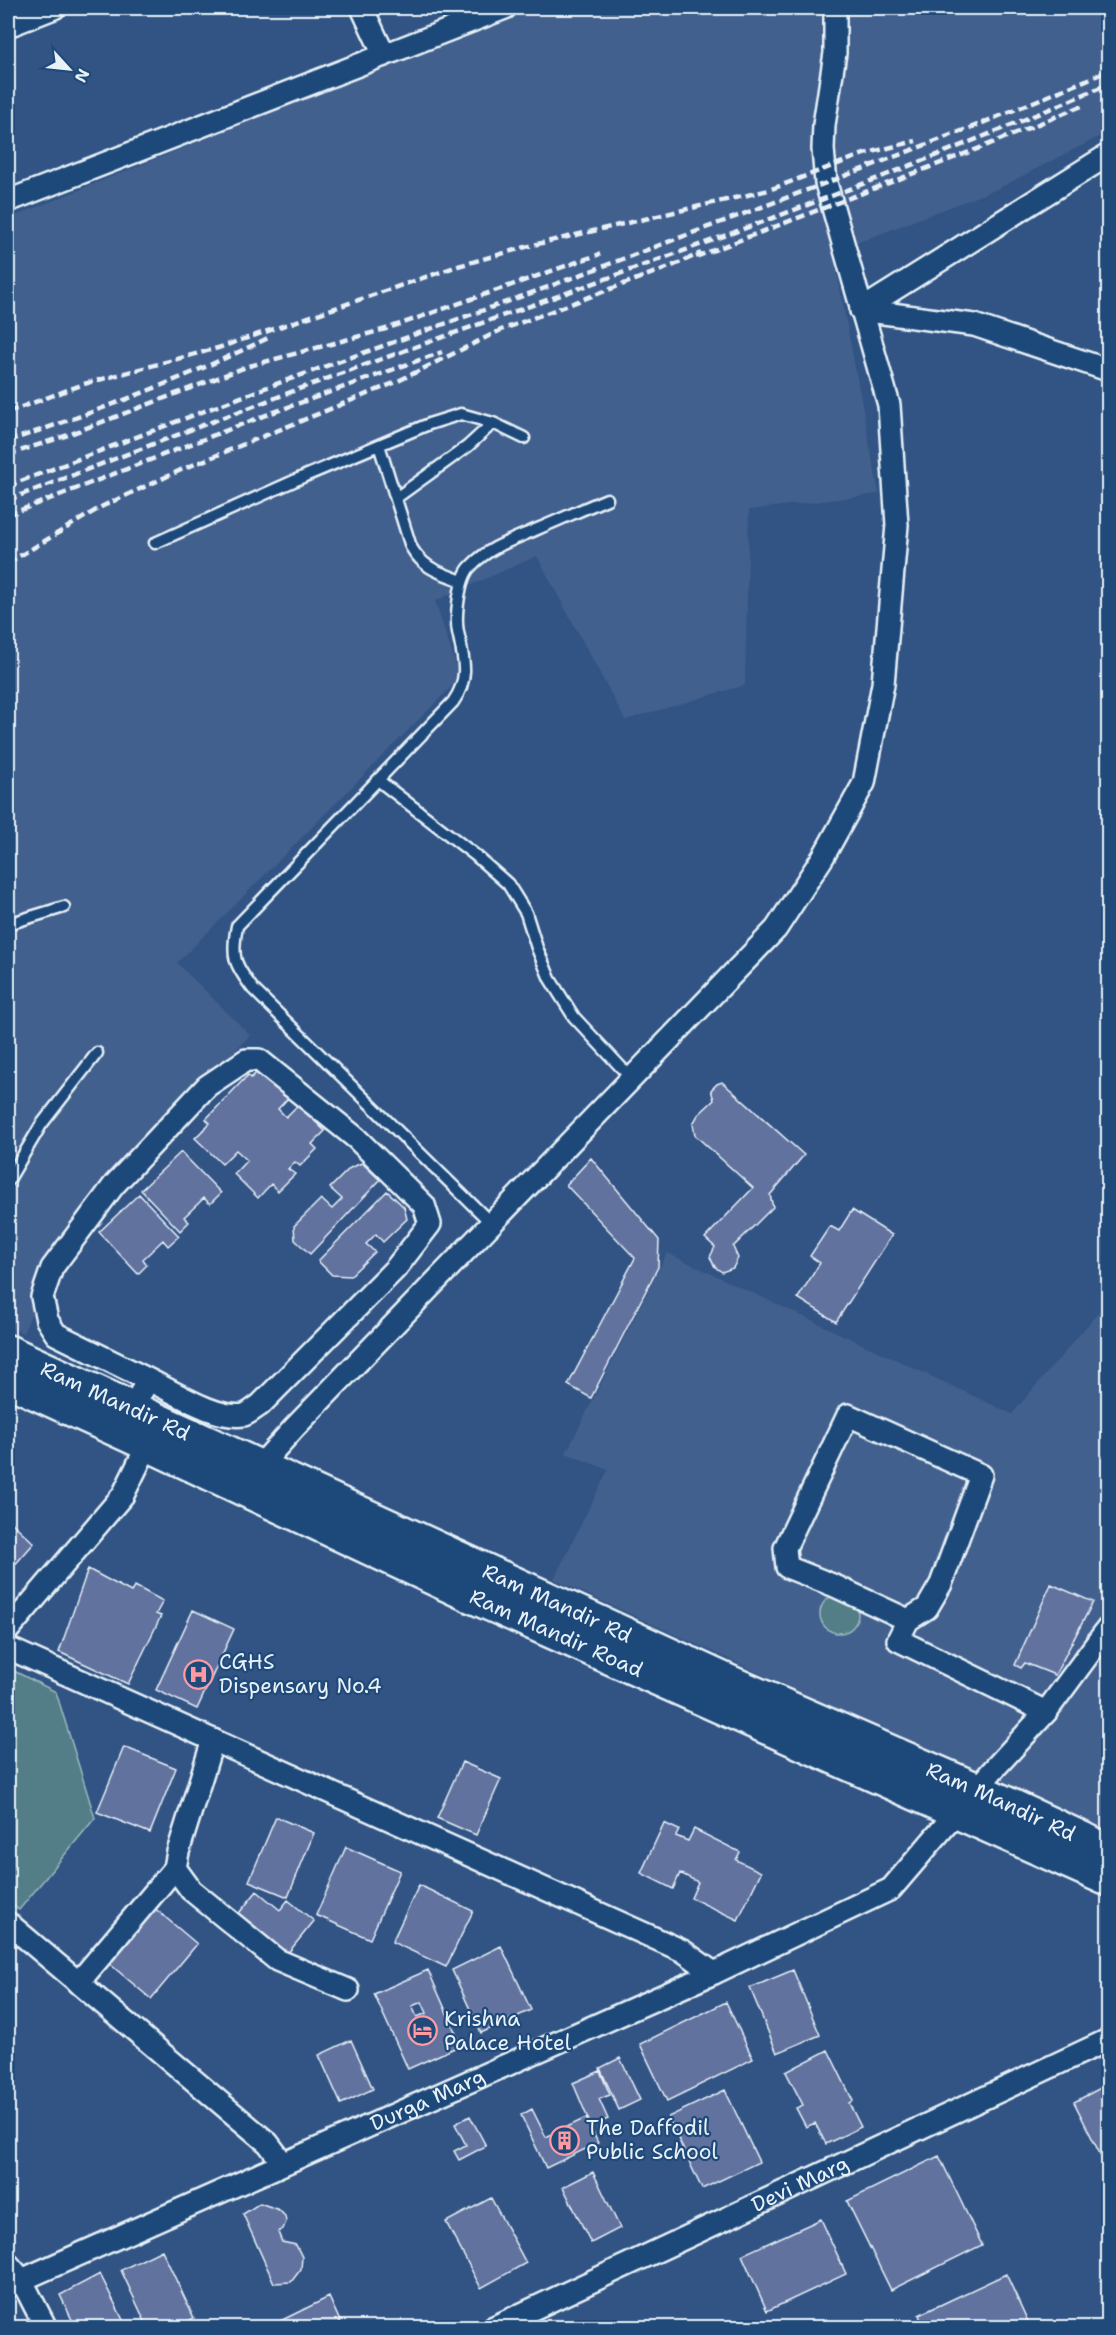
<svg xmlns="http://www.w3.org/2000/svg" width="1116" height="2335" font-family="'Shantell Sans',sans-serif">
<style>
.built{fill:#43608e}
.green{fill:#537e87;stroke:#9eb8c0;stroke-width:1.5}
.building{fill:#62729f;stroke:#e8f1f8;stroke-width:1.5;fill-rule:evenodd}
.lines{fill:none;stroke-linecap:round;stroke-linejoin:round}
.lane-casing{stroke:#e8f1f8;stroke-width:15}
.street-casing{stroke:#e8f1f8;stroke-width:26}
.primary-casing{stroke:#e8f1f8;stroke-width:38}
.lane{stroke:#1f4a7a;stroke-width:10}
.street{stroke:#1f4a7a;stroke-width:21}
.primary{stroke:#1f4a7a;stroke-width:33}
.rail{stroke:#e8f1f8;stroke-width:4.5;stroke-dasharray:9 4.5;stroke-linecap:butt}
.labels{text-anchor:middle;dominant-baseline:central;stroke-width:4.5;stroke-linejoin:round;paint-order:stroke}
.street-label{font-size:21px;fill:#e8f1f8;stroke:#1f4a7a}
.poi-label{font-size:21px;fill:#e8f1f8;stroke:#1f4a7a;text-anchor:start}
</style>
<rect width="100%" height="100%" fill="#315484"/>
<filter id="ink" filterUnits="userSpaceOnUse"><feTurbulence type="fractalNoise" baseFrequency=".0167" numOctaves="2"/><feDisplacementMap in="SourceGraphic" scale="12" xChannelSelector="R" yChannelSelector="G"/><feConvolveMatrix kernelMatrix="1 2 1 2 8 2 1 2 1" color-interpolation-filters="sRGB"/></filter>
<g filter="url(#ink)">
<!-- built -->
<path class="built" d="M538,8H1108V132L999,188L833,252L879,494L749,510L745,685L625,720L537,556L435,601L460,678L177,963L250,1035L72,1223L23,1333L8,1326V219L415,54Z
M667,1253L1012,1414L1108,1301V1833L554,1579L608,1470L566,1453Z"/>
<!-- green -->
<path class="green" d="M820 1614a19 19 0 1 1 38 0a19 19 0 1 1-38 0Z
M8,1668L56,1692L95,1818L19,1910L8,1901Z"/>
<!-- building -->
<path class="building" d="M261,1068L290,1096L278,1109L286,1117L298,1105L325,1131L312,1144L317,1149L300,1166L295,1162L288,1169L295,1174L278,1191L271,1184L258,1198L234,1174L247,1160L236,1150L222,1164L195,1138L210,1123L206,1119L248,1075L251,1078Z
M722,1082L804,1155L770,1195L773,1207L733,1247L738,1258L733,1268L722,1272L715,1267L710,1257L715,1247L705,1238L753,1188L695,1135L693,1124L698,1115L714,1100L711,1090L717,1084Z
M181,1152L221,1193L210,1204L204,1198L184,1217L189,1222L180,1231L141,1190Z
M591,1158L659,1240L658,1267L591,1398L568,1385L635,1258L566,1185Z
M362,1163L380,1180L310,1254L295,1240L294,1226L321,1199L332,1209L342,1199L330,1188L350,1168Z
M387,1191L404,1207L407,1219L383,1242L376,1234L366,1244L375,1252L350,1276L332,1275L318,1261Z
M139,1194L179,1236L168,1246L163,1240L143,1259L147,1265L138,1274L99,1232Z
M852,1210L892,1235L836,1322L798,1298L820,1263L810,1256L830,1226L839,1231Z
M8,1519L34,1543L13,1567L8,1562Z
M88,1569L131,1592L135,1586L163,1601L156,1614L161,1616L128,1684L59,1652Z
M1051,1584L1093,1602L1055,1675L1025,1663L1021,1668L1015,1665Z
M193,1610L234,1629L197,1709L156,1690Z
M124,1747L176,1768L150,1833L97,1812Z
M462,1762L501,1779L476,1835L437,1818Z
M276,1817L314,1833L288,1897L249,1881Z
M664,1823L679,1830L676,1836L688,1841L694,1829L740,1852L736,1860L761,1872L738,1920L691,1898L698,1882L680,1873L673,1889L641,1873Z
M346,1847L400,1871L370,1939L316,1915Z
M419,1885L473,1911L446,1967L392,1942Z
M257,1891L280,1910L288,1900L314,1921L284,1958L235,1918Z
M152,1906L197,1944L151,1999L105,1960Z
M501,1946L531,2010L481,2033L452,1970Z
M428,1970L461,2045L408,2069L374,1994ZM422,2002L427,2013L417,2017L412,2006Z
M793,1970L820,2035L777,2053L750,1988Z
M726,2002L753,2059L667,2101L640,2044Z
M351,2040L373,2089L341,2104L319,2055Z
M828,2050L853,2101L849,2103L861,2127L826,2144L815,2123L806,2127L796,2108L803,2105L786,2072Z
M620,2058L640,2100L619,2110L600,2068Z
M600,2071L610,2095L599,2099L608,2119L591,2126L573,2083Z
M1108,2084V2160L1104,2162L1074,2102Z
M725,2090L759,2162L702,2189L668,2117Z
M532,2109L546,2137L586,2118L598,2143L546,2168L521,2115Z
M470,2116L486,2146L459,2160L454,2151L466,2145L455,2124Z
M939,2156L982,2245L891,2290L847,2201Z
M593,2172L620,2228L591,2243L563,2187Z
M491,2198L526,2263L481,2288L446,2222Z
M260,2203L279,2210L285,2216L286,2222L283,2229L278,2232L282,2242L296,2245L302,2257L301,2269L291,2282L274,2283L243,2214Z
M821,2219L846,2274L767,2311L742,2255Z
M162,2250L194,2318L174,2328H148L121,2270Z
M100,2274L127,2328H76L60,2295Z
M1006,2274L1031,2328H924L919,2315Z
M329,2297L343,2328H266Z"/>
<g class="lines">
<defs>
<path id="lane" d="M379,445L411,547C424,569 439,572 462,581
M396,498L468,446L493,423
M155,543L305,476L429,424L461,414L493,423L524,438
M378,780L475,855L508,884L526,913L537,948L550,979L574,1017L631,1078
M8,924L64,907
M8,1181L41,1125L97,1053
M491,1223L253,989C234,964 231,957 237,926L453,702C470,678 464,660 458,632C455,617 459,577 471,566C488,548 512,540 535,530C559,520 583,509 607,499"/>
<g id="street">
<path d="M362,8L384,55"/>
<path d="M8,26L54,8"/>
<path d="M8,201L505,8"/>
<path d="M861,310L1108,155"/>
<path d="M861,310L974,325L1108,370"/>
<path d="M131,1408L149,1380C174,1392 217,1420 244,1415C250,1413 255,1408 260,1405L396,1268L430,1224L424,1205L356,1138L259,1060H246L207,1086L114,1185L52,1268L42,1297L47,1320L56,1334L149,1380"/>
<path d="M254,1475L259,1467L295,1427L776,929L823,857L864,783L883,684L897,525L889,405L826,183L823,149L824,125L835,53V8"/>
<path d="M908,1620L835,1586L787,1567L785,1548L848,1415L981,1475L941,1584L927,1608L908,1620L898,1640L1046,1712L1108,1628"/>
<path d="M8,1630L123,1495L148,1444"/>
<path d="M8,1648L683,1951L714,1973"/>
<path d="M213,1740L178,1852L175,1868L191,1890L277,1960L348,1990"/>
<path d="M8,1923L268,2143L283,2163"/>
<path d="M78,1983L175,1868"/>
<path d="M8,2264L21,2279L46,2328"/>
<path id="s1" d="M8,2286L714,1973L891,1889L992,1771L1046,1712"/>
<path id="s2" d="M492,2328L1108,2040"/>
</g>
<g id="primary">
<path id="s3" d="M8,1352L731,1683L977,1790L1108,1851"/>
<path id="s4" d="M8,1380L148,1444L468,1594L1108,1879"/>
</g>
</defs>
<!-- lane casing -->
<use href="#lane" class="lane-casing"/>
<!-- street casing -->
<use href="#street" class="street-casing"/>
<!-- primary casing -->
<use href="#primary" class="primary-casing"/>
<!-- lane -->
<use href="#lane" class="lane"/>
<!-- street -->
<use href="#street" class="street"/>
<!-- primary -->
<use href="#primary" class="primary"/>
<!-- rail -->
<path class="rail" d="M696,257L985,146L1084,105
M8,412L84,384L218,348L458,266L533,245L769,190L864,154L916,141
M8,441C96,412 184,379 268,338
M8,455L68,435L246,367L386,329L600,254
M8,486L262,389L537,291L826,183L980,124L1108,71
M8,500C125,455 243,409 362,366C612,276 865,190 1108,84
M8,515L266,415L442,352
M8,563L103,506L183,469L394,383L501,330L672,266L701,253"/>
</g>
</g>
<!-- icons -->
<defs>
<symbol id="hospital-ring" viewBox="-11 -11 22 22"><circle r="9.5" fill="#1f4a7a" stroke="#ff9aa2" stroke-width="1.5"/><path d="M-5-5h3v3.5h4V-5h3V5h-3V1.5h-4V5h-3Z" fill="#ff9aa2"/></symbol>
<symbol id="hotel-ring" viewBox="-11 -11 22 22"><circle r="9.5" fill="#1f4a7a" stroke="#ff9aa2" stroke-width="1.5"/><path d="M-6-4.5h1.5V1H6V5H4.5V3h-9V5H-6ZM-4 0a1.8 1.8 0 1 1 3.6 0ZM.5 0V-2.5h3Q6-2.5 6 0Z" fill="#ff9aa2"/></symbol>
<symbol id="building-ring" viewBox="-11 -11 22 22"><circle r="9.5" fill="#1f4a7a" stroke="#ff9aa2" stroke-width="1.5"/><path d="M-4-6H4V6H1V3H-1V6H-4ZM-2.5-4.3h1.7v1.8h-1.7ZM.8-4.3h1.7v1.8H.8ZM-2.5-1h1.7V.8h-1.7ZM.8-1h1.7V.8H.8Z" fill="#ff9aa2"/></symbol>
</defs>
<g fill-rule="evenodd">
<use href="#hospital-ring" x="182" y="1658" width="33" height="33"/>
<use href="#hotel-ring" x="406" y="2014" width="33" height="33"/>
<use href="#building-ring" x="548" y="2124" width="33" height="33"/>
</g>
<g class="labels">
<!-- street labels -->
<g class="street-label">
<text stroke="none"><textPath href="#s3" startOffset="118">Ram Mandir Rd</textPath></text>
<text stroke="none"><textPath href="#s3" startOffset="604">Ram Mandir Rd</textPath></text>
<text stroke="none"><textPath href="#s4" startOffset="604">Ram Mandir Road</textPath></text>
<text stroke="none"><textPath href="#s3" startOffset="1090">Ram Mandir Rd</textPath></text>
<text stroke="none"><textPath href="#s1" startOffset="459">Durga Marg</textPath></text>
<text stroke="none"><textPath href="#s2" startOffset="340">Devi Marg</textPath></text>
</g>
<!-- poi labels -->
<g class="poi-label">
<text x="219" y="1662">CGHS<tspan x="219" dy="24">Dispensary No.4</tspan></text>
<text x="444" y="2019">Krishna<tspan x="444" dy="24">Palace Hotel</tspan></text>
<text x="586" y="2128">The Daffodil<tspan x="586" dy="24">Public School</tspan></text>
</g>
</g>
<!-- margin -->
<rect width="1116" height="2335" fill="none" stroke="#1f4a7a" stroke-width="30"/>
<rect x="15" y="15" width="1086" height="2305" fill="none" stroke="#e8f1f8" stroke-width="2" filter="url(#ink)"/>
<!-- north arrow -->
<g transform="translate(69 69) rotate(117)" stroke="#1f4a7a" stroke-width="4.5" paint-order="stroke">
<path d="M0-4.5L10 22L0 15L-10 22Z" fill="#e8f1f8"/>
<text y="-9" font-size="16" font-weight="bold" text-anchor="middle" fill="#e8f1f8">N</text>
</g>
</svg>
